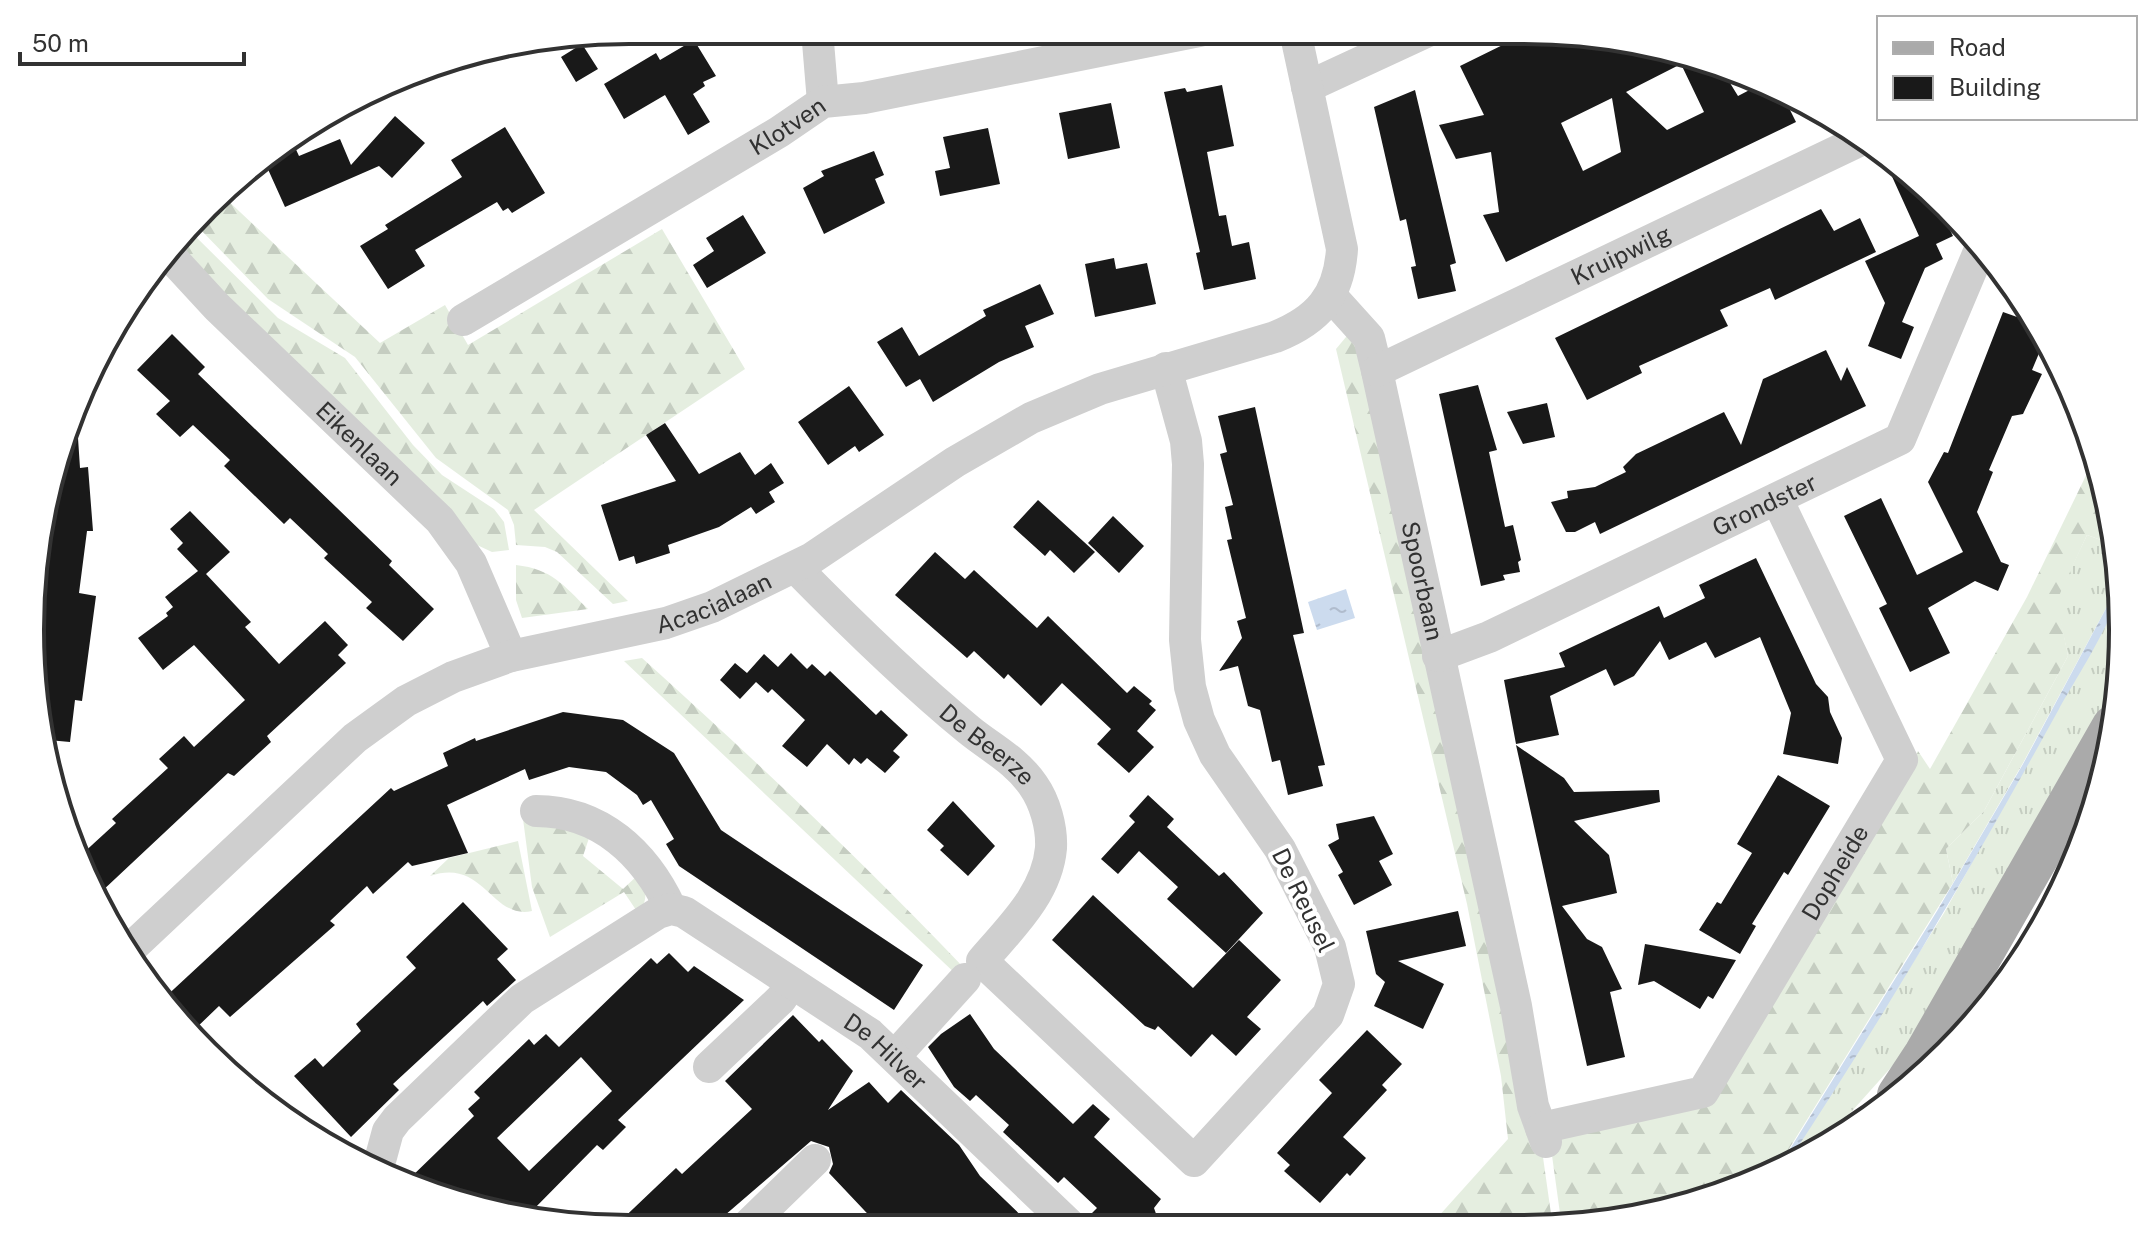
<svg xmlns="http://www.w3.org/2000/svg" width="2153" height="1259" font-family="'Public Sans',sans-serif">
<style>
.grass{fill:url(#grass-tufts)}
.forest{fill:url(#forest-firs)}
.water{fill:url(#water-ripples)}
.building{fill:#191919;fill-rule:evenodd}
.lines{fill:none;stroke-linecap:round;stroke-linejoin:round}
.minor{stroke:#cfcfcf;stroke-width:32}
.major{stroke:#aaa;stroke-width:42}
.labels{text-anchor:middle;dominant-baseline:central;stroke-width:8;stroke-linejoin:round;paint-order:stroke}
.street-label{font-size:24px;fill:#323232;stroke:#fff}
.rim{fill:none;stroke:#323232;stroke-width:4}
</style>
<defs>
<pattern id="grass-tufts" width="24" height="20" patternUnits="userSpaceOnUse" patternTransform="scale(2)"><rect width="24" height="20" fill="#e5eee0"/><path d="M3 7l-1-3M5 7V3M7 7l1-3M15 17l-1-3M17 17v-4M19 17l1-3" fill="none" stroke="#c5cdc1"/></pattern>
<pattern id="forest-firs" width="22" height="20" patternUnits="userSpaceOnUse" patternTransform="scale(2)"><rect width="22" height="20" fill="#e5eee0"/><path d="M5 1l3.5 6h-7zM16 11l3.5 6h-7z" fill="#c5cdc1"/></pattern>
<pattern id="water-ripples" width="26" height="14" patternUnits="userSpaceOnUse" patternTransform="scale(2)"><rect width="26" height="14" fill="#ccdbee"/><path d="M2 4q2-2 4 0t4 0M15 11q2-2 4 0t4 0" fill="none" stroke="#b0bccd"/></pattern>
</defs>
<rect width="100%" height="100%" fill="#fff"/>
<!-- grass -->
<path class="grass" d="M2087,535L2115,545L2119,584L2023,763L1953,883L1946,849L1984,811L2068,656L2056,600Z
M2120,596L2123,630L2118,681L2028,846L1904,1053L1844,1120L1828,1145L1786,1165L1944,913Z
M2099,786C2078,855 2052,928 2004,983C2040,919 2064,850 2099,786Z"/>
<!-- forest -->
<path class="forest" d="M224,197L380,343L445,305L468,345L662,229L745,369L534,510L628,601L613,604L557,552L545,547L516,545L514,525L508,510L436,458L355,357L268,299L197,226Z
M191,232L278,318L345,358L413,445L442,475L494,509L504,522L509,550L492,552L477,545L236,307L180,244Z
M1351,331L1358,340L1541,1143L1553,1228H1428L1508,1139L1501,1076L1467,904L1336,349Z
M2095,457L2112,513L2115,545L2087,535L2057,600L2068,656L1984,811L1946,849L1953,883L1776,1170L1716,1197L1562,1228L1550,1141L1708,1103L1918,751L1930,769L2027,597Z
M516,565C552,569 563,585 588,609L522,618L516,600Z
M642,658C753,758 862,861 965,969L959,977L624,661Z
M523,819L592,829L583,856L623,889L639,874C645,890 650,898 638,913L624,892L550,937L532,887Z
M518,841L532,911C491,920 484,857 430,876L449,858Z"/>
<!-- water -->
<path class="water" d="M2119,584C2121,610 2073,683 2059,709C1973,865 1884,1017 1786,1165L1777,1170L1937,911L2023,764Z
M1346,589L1355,618L1317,630L1308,602Z"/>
<!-- building -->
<path class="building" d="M1531,31H1563L1717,62L1738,96L1761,84L1782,94L1796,122L1506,262L1483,215L1499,212L1491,152L1456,159L1439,125L1484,115L1460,66ZM1681,64L1704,112L1667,130L1626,92ZM1612,98L1621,152L1583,171L1561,123Z
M694,40L716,76L703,82L705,86L693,94L710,122L688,135L665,95L624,119L604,84L656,53L660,60Z
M582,44L598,69L576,82L561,57Z
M1222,85L1234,146L1207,152L1219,216L1226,215L1232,246L1249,242L1256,279L1204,290L1196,253L1200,252L1164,92L1185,88L1187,92Z
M1415,90L1456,263L1450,265L1456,291L1418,299L1411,267L1416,266L1406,219L1400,221L1374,107Z
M1111,103L1120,148L1068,159L1059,113Z
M395,116L425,143L392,178L379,166L285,207L262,156L265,154L292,141L299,156L340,139L351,165Z
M505,127L545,193L512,213L508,208L503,211L497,202L415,250L425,266L388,289L360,246L388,229L385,225L462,177L451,160Z
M988,128L1000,184L940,196L935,171L950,168L943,137Z
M1880,150L1957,217L1946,222L1953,236L1936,244L1943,259L1925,268L1902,322L1914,327L1901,359L1868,346L1885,303L1865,261L1919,236Z
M874,151L884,175L875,179L885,203L824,234L803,188L824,176L821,171Z
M1821,209L1834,231L1860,218L1876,252L1775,300L1770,288L1720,310L1728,326L1639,366L1642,373L1587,400L1555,338Z
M743,215L766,253L707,288L693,265L714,251L706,238Z
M1114,258L1116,269L1147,263L1156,304L1095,317L1085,264Z
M1040,284L1054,314L1025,326L1034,347L999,362L933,402L920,379L906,387L877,342L902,327L919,356L986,316L983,310Z
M2003,312L2037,324L2045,339L2032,370L2042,374L2023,414L2012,416L1989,470L1993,472L1977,512L2001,562L2009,565L1998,591L1975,581L1928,608L1950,653L1910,672L1879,608L1887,604L1844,516L1881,498L1917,575L1963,552L1928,482L1944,452L1948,453Z
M172,334L205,367L198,374L392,561L389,565L434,609L403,641L366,608L372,602L324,558L328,554L290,518L284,524L224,466L230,460L193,425L180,437L156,414L170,401L137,370Z
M1826,350L1841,381L1847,367L1866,406L1600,534L1595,522L1575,532H1566L1551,502L1568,498L1567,491L1595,487L1626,472L1623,467L1636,454L1724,412L1741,445L1763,379Z
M1478,385L1497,450L1489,452L1505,527L1513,525L1521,560L1518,562L1520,572L1503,575L1505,580L1481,586L1439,394Z
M849,386L884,435L859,452L855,446L828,465L798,422Z
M1547,403L1555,437L1523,444L1507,412Z
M1255,407L1304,633L1293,635L1325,765L1318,766L1323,786L1288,795L1280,760L1272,762L1260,710L1248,706L1238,666L1219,671L1242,638L1237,621L1246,618L1227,540L1232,539L1225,507L1233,505L1220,454L1227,452L1218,416Z
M76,408L80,468L88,467L93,531H87L79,593L96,596L82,701L75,700L70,742L48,740L30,628L62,437Z
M665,423L699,474L740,452L755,475L771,463L784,483L769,492L775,502L756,514L751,507L719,527L668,545L670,553L636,564L634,556L619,561L601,505L676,481L646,435Z
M1038,500L1095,552L1074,573L1050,550L1045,556L1013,527Z
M190,511L230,552L206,574L251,622L245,627L279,664L325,621L348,645L338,655L346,663L267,736L271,742L247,764L234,776L228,773L100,893L80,856L116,823L112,819L168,768L159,759L184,736L194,747L245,700L194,645L163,670L138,638L168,616L166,613L173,607L165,597L198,571L177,549L183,543L170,529Z
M1113,516L1144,546L1119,573L1088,543Z
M935,552L965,579L974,570L1037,628L1048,616L1127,693L1134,686L1152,701L1149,704L1156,710L1137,731L1154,747L1129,773L1097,744L1111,729L1062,683L1041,706L1008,674L1004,679L974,651L967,658L895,595Z
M1756,558L1816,684L1828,697L1830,712L1842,738L1838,764L1783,754L1791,713L1760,637L1715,658L1706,642L1669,660L1660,641L1634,676L1614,686L1606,669L1550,696L1559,735L1516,744L1504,680L1565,667L1559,653L1659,606L1664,618L1705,598L1699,585Z
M791,653L807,669L812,664L825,676L830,671L876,715L881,710L908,735L893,751L900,757L885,773L867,758L861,764L854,758L849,765L827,744L807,767L782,746L805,720L772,689L768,693L756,682L740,699L720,680L735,663L747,673L764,654L778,667Z
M563,712L623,720L674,753L721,830L923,965L894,1010L679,866L666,844L674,839L651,800L643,805L637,795L606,772L569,767L529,780L525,769L447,805L468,853L412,866L408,862L373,894L367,886L330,921L335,925L230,1017L219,1006L193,1031L161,1001L391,788L394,791L448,766L443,753L475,738L476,741Z
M1516,745L1564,778L1574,792L1659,790L1660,802L1574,821L1609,855L1617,893L1562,906L1587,939L1602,947L1622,989L1610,992L1625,1057L1587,1066Z
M1778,775L1830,806L1788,875L1784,872L1752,924L1756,926L1740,954L1699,930L1717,902L1721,904L1752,853L1737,844Z
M1148,795L1174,819L1167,827L1219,876L1224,872L1263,913L1226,953L1167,899L1178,887L1139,851L1118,874L1101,859L1135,822L1129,816Z
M953,801L995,846L968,876L940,850L944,846L927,830Z
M1374,816L1393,854L1379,861L1392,885L1354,905L1338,875L1343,872L1328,845L1339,839L1336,824Z
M1093,895L1193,988L1239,940L1281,980L1247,1017L1261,1029L1236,1056L1212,1034L1191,1057L1158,1026L1155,1030L1145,1026L1052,940Z
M463,902L508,949L497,959L516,980L487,1006L483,1001L393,1084L399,1090L351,1137L294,1076L315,1058L323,1067L361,1031L356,1024L416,968L406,957Z
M1458,911L1466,946L1398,961L1444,984L1423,1029L1374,1006L1385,982L1376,974L1366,931Z
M1645,944L1736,960L1713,999L1708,996L1700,1009L1654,981L1638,985Z
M669,953L688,972L694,966L744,1000L618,1120L626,1127L603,1150L597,1145L528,1215L436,1197L406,1182L474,1116L468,1109L480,1098L474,1092L529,1039L534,1045L546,1034L559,1047L651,958L657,964ZM581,1057L612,1091L529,1171L497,1138Z
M970,1014L994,1049L1073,1124L1093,1104L1110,1119L1094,1137L1161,1199L1154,1208L1161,1228H1107L1091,1214L1097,1208L1064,1177L1058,1183L1003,1132L1009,1125L976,1095L970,1101L954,1087L928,1047L941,1034Z
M793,1015L819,1042L822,1039L853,1071L828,1110L869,1082L888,1103L901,1090L959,1145L980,1176L1034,1228H881L829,1173L833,1164L829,1147L811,1141L710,1228H613L676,1168L682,1174L752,1109L725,1081Z
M1367,1030L1402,1064L1382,1085L1387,1090L1343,1137L1366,1158L1350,1176L1347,1173L1320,1203L1284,1171L1290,1165L1277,1153L1332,1093L1319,1080Z"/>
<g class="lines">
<!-- minor -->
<g class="minor">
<path d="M817,30L823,102"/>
<path d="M1307,87L1428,31"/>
<path id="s1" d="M169,255L217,307L440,520L471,563L511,656"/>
<path id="s2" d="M1332,297L1369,338L1377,371L1516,1006L1533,1106L1546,1142"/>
<path id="s3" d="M463,320L779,132L823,102L864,98L1199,31"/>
<path id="s4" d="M1377,371L1865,138"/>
<path id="s5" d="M795,567C850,623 908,680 969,730C991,748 1016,760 1033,785C1045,802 1052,827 1051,848C1047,894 1010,928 982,961L1194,1161L1328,1015L1339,984L1330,947L1280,849L1215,755L1199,720L1190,687L1185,640L1188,464L1186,441L1166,368"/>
<path id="s6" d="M1438,656L1489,637L1900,439L1981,247"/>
<path d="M536,811C600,811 645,853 671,909"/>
<path id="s7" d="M130,949L355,738L406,701L453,677L511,656L666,623L712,607L812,558L955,462L1031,418L1100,389L1275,337C1318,320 1339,296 1342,249L1295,31"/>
<path d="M895,1056L965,979"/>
<path d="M709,1067L781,999L792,983"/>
<path id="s8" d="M1541,1128L1703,1092L1902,760L1777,499"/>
<path id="s9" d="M378,1168L388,1131L397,1119L522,999L658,913L671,909L684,912L870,1034L1073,1228"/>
<path d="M745,1228L815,1160"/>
</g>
<!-- major -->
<path class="major" d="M1898,1095L1925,1054L2113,726"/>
</g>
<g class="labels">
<!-- street labels -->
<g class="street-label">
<text stroke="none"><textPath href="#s3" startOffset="378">Klotven</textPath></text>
<text stroke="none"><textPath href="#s4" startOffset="270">Kruipwilg</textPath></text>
<text stroke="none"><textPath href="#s1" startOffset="268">Eikenlaan</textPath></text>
<text stroke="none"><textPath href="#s6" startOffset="360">Grondster</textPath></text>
<text stroke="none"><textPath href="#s2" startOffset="304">Spoorbaan</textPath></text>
<text stroke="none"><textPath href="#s7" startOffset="696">Acacialaan</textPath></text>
<text stroke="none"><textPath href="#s5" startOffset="262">De Beerze</textPath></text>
<text stroke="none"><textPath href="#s8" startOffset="422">Dopheide</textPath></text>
<text transform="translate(1304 900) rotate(64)">De Reusel</text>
<text stroke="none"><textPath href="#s9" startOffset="660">De Hilver</textPath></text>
</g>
</g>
<!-- crop -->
<path d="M0 0H2153V1259H0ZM629 44H1524A585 585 0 0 1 2109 629V630A585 585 0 0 1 1524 1215H629A585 585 0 0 1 44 630V629A585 585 0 0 1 629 44Z" fill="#fff" fill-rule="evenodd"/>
<path class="rim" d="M629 44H1524A585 585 0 0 1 2109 629V630A585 585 0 0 1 1524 1215H629A585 585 0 0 1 44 630V629A585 585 0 0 1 629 44Z"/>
<!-- legend -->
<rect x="1877" y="16" width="260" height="104" fill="#ffffff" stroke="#adadad" stroke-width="2"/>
<rect x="1893" y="42" width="40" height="12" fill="#aaaaaa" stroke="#adadad" stroke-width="2"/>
<text x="1949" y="56" font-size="24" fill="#323232">Road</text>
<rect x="1893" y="76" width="40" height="24" fill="#191919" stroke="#adadad" stroke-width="2"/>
<text x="1949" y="96" font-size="24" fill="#323232">Building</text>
<!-- scale -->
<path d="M20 52v12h224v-12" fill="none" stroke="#323232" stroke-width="4"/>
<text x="32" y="52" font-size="24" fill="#323232" stroke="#ffffff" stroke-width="6" paint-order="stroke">50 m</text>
</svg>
